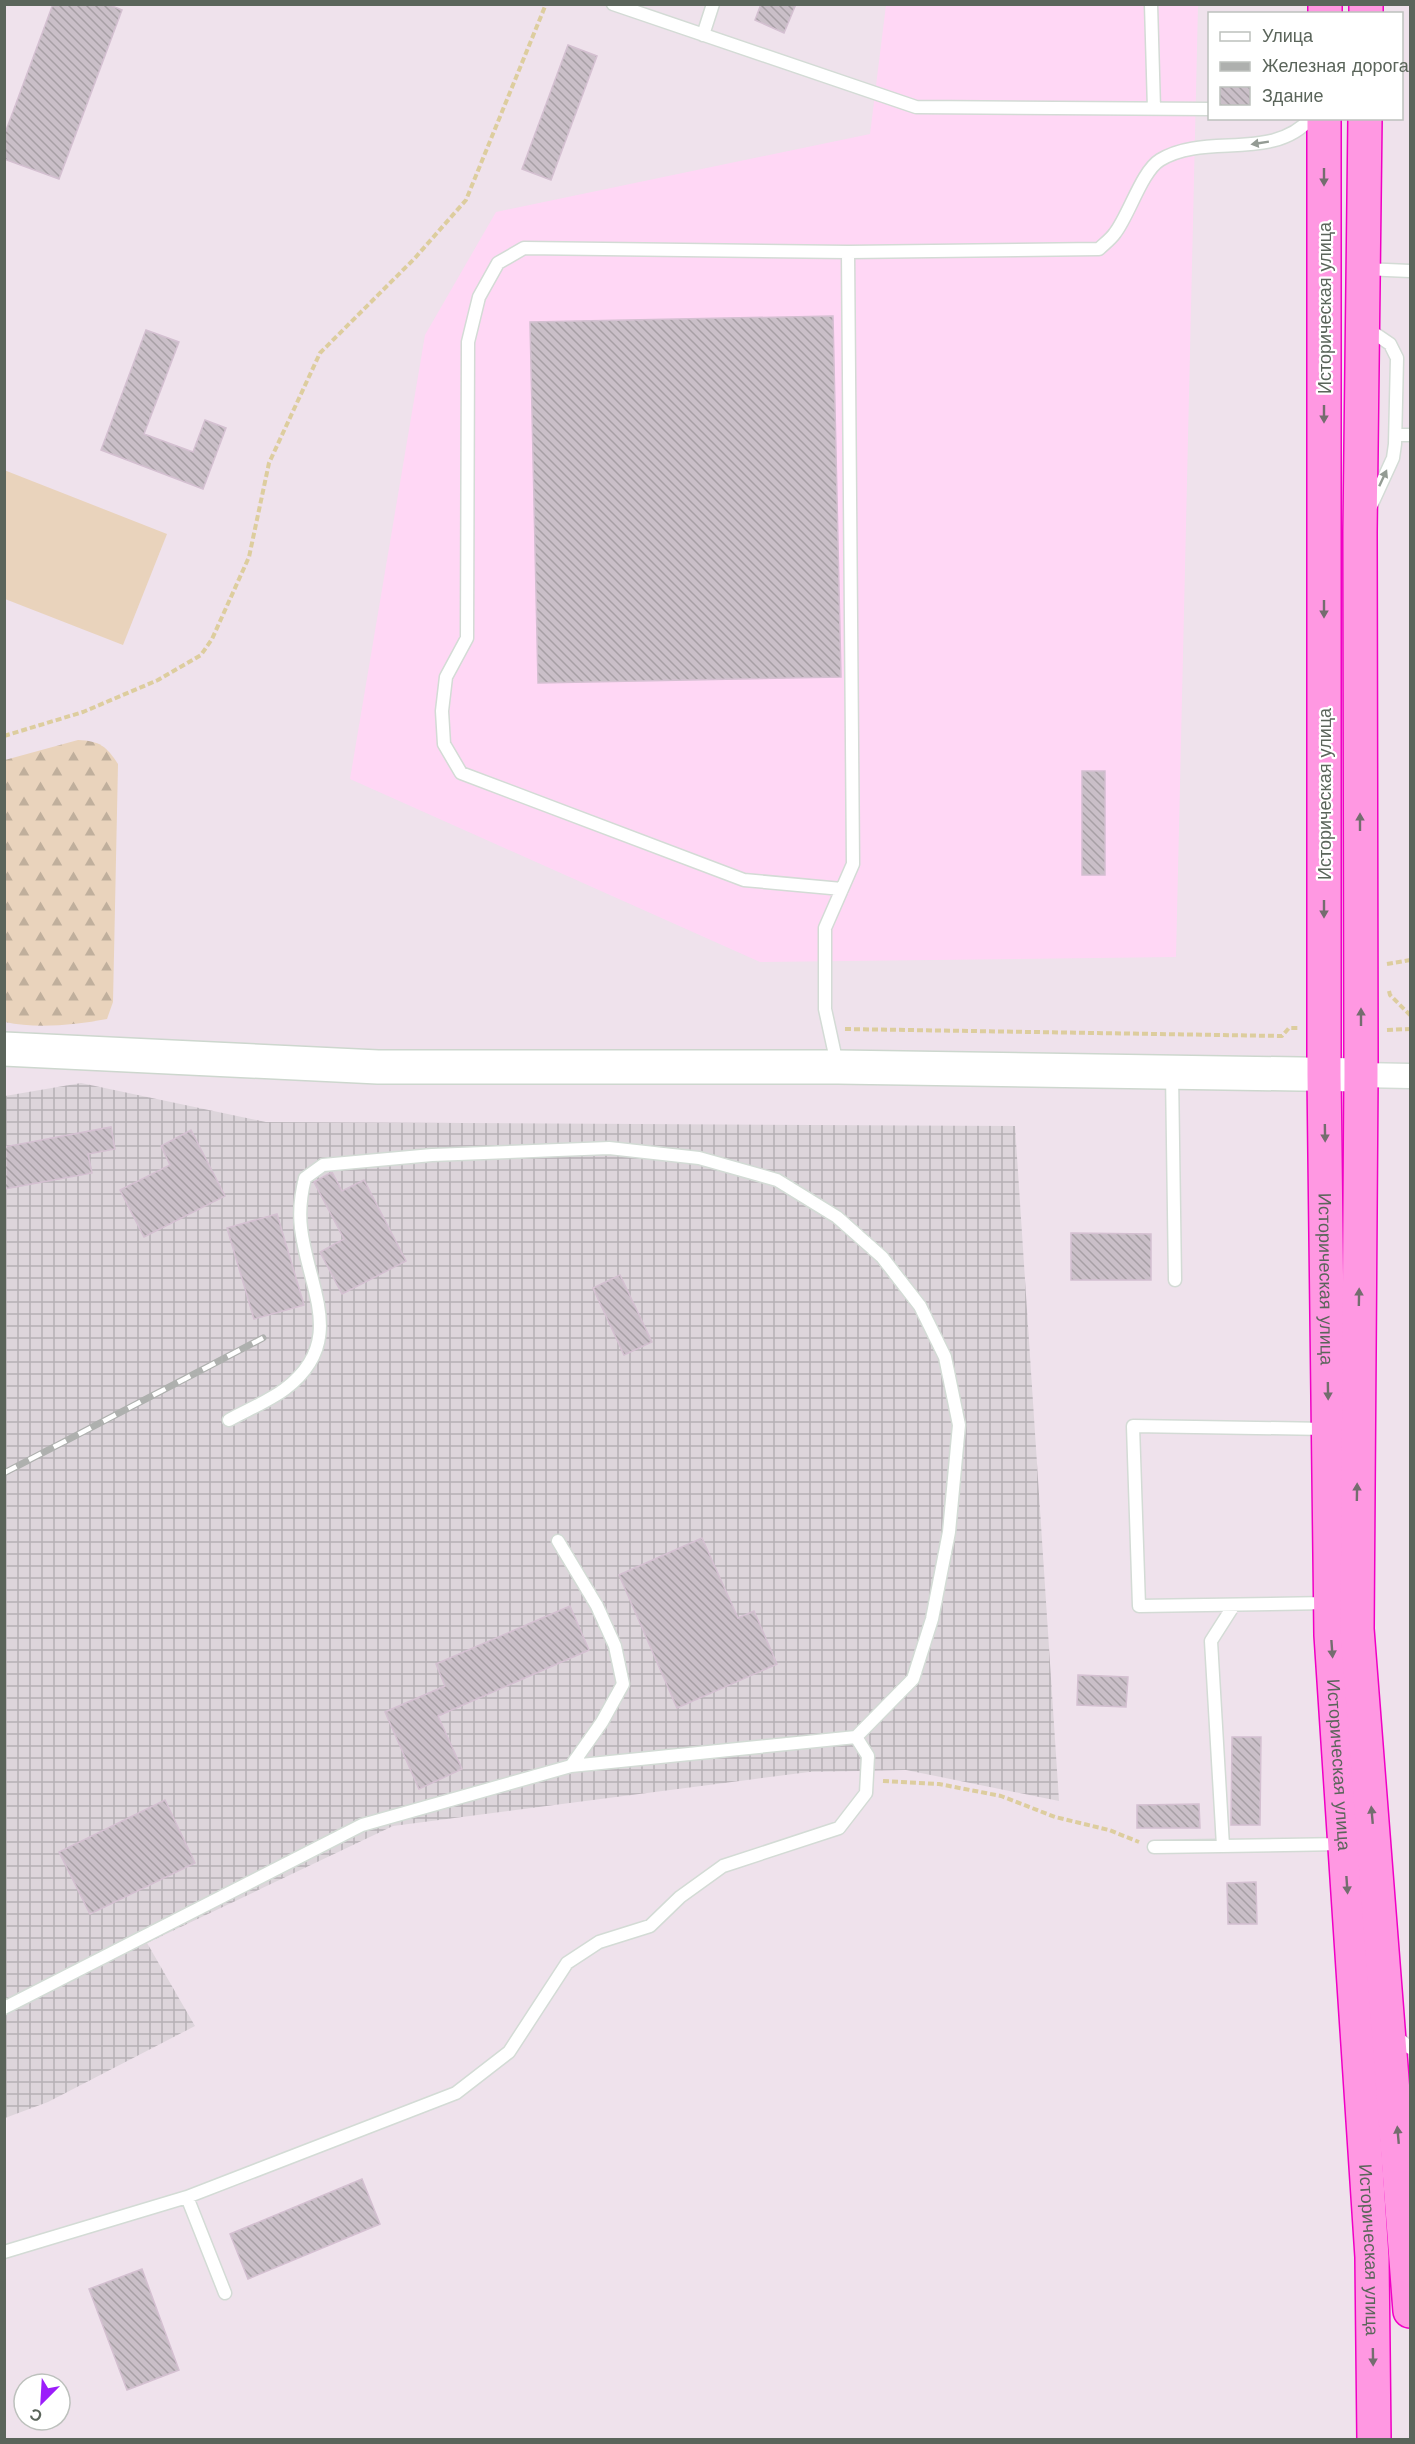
<svg xmlns="http://www.w3.org/2000/svg" width="1415" height="2444" font-family="'Work Sans',sans-serif">
<style>
.commercial{fill:#ffd7f5}
.industrial{fill:url(#industrial-grid)}
.forest{fill:url(#forest-firs)}
.garden{fill:#e9d3bc}
.building{fill:url(#building-back-hatch);stroke:#d4c0d1;stroke-width:1.5}
.lines{fill:none;stroke-linecap:round;stroke-linejoin:round}
.service-casing{stroke:#d3dbd5;stroke-width:15}
.minor-casing{stroke:#d3dbd5;stroke-width:27}
.secondary-casing{stroke:#cdd7ce;stroke-width:36}
.trunk-casing{stroke:#f100c5;stroke-width:36}
.path{stroke:#ddcd9e;stroke-width:4;stroke-dasharray:6 3;stroke-linecap:butt}
.service{stroke:#fff;stroke-width:12}
.minor{stroke:#fff;stroke-width:24}
.secondary{stroke:#fff;stroke-width:33}
.trunk{stroke:#ff98e2;stroke-width:33}
.rail-casing{stroke:#aeb0ae;stroke-width:7}
.rail{stroke:#fff;stroke-width:4.5;stroke-dasharray:14;stroke-linecap:butt}
.oneway{fill:#949b94}
.oneway2{fill:#746d6f}
.labels{text-anchor:middle;dominant-baseline:central;stroke-width:4.5;stroke-linejoin:round;paint-order:stroke}
.street-label{font-size:18px;fill:#5b655b;stroke:#fff}
</style>
<defs>
<pattern id="industrial-grid" width="8" height="8" patternUnits="userSpaceOnUse" patternTransform="scale(1.5)"><rect width="8" height="8" fill="#ddd5db"/><path d="M0 4h8M4 0v8" fill="none" stroke="#b6b0b5"/></pattern>
<pattern id="forest-firs" width="22" height="20" patternUnits="userSpaceOnUse" patternTransform="scale(1.5)"><rect width="22" height="20" fill="#e9d3bc"/><path d="M5 1l3.5 6h-7zM16 11l3.5 6h-7z" fill="#c0af9c"/></pattern>
<pattern id="building-back-hatch" width="6" height="6" patternUnits="userSpaceOnUse" patternTransform="scale(1.5)"><rect width="6" height="6" fill="#cabfc8"/><path d="M-1 5l2 2M0 0l6 6M5-1l2 2" fill="none" stroke="#a79fa5"/></pattern>
</defs>
<rect width="100%" height="100%" fill="#efe2ec"/>
<!-- commercial -->
<path class="commercial" d="M886,5H1198L1176,957L760,962L350,779L425,335L496,212L870,134Z"/>
<!-- industrial -->
<path class="industrial" d="M81,1083L266,1122L1015,1126L1059,1801L906,1770L809,1772L393,1826L147,1943L195,2026L48,2102L5,2118V1096Z"/>
<!-- forest -->
<path class="forest" d="M78,740C100,741 106,746 118,764L113,1002L107,1019C75,1025 36,1029 5,1022V760Z"/>
<!-- garden -->
<path class="garden" d="M4,470L167,534L123,645L5,599Z"/>
<!-- building -->
<path class="building" d="M53,4H107L122,10L59,179L4,159V136Z
M761,4H796L784,33L755,20Z
M568,45L597,56L551,180L522,169Z
M833,316L841,677L538,683L530,322Z
M146,330L179,342L144,434L193,452L205,420L226,428L203,489L101,450Z
M1082,771H1105V875H1082Z
M111,1127L115,1149L88,1154L92,1173L4,1189V1147Z
M191,1130L225,1196L144,1237L120,1190L170,1165L161,1146Z
M332,1172L342,1191L364,1180L406,1261L342,1294L320,1252L344,1239L314,1182Z
M277,1214L304,1305L254,1319L227,1228Z
M1071,1233L1151,1234V1280H1071Z
M620,1275L652,1342L624,1355L593,1288Z
M702,1538L738,1618L754,1611L777,1664L677,1708L619,1575Z
M570,1606L589,1650L438,1716L462,1769L419,1789L385,1712L445,1686L436,1664Z
M1078,1675L1128,1677L1126,1707L1077,1705Z
M1232,1737H1261L1260,1825H1231Z
M165,1800L195,1863L90,1914L59,1852Z
M1199,1804L1200,1828H1137V1805Z
M1256,1882L1257,1924H1228L1227,1883Z
M362,2179L380,2224L248,2279L230,2234Z
M142,2269L179,2370L127,2390L89,2289Z"/>
<g class="lines">
<defs>
<path id="service" d="M613,4L916,107L1210,109
M1151,4L1154,109
M703,35L713,4
M1364,269L1410,271
M1365,327L1390,344L1397,358L1395,444L1393,458L1371,506
M1396,435H1410
M842,889L744,880L461,773L444,744L442,711L446,677L467,638L468,342L479,297L498,263L524,248L848,252
M837,1064L825,1009V928L853,864L848,252L1099,249C1104,244 1111,239 1115,233C1129,215 1142,171 1160,160C1205,132 1273,162 1311,118
M1172,1073L1175,1280
M1327,1429L1133,1426L1139,1606L1329,1603
M558,1541L597,1606L615,1646L623,1684L602,1722L571,1766
M1223,1846L1211,1641L1234,1605
M1154,1847L1343,1844
M4,2008L362,1825L571,1766L856,1737L913,1679L932,1619L949,1532L959,1425L945,1357L920,1306L882,1257L837,1217L777,1180L699,1158L609,1148L432,1155L323,1165L305,1178C301,1194 299,1211 301,1228C308,1289 348,1341 285,1389C269,1401 247,1410 229,1420
M1395,2035L1410,2048
M187,2197L456,2093L509,2052L567,1963L599,1942L650,1926L680,1897L723,1866L839,1828L866,1793L868,1756L856,1737
M4,2252L187,2197L225,2293"/>
<path id="minor" d="M1361,1075L1410,1076"/>
<path id="secondary" d="M4,1049L378,1067H838L1361,1075"/>
<g id="trunk">
<path d="M1325,14V4"/>
<path d="M1366,14V4"/>
<path id="s1" d="M1324,118V1075L1331,1635L1372,2257L1374,2440"/>
<path d="M1365,118L1360,532L1361,1075L1357,1629L1410,2311"/>
</g>
</defs>
<!-- service casing -->
<use href="#service" class="service-casing"/>
<!-- minor casing -->
<use href="#minor" class="minor-casing"/>
<!-- secondary casing -->
<use href="#secondary" class="secondary-casing"/>
<!-- trunk casing -->
<use href="#trunk" class="trunk-casing"/>
<!-- path -->
<path class="path" d="M4,736L83,712L158,680L201,655L212,639L249,557L269,463L320,353L415,258L466,200L546,4
M1387,964L1410,960
M1389,991L1390,995L1410,1015
M845,1029L1282,1036L1289,1028H1299
M1387,1030L1410,1029
M883,1781L939,1784L1001,1796L1055,1817L1109,1830L1139,1842"/>
<!-- service -->
<use href="#service" class="service"/>
<!-- minor -->
<use href="#minor" class="minor"/>
<!-- secondary -->
<use href="#secondary" class="secondary"/>
<!-- trunk -->
<use href="#trunk" class="trunk"/>
<defs>
<path id="rail" d="M4,1473L263,1338"/>
</defs>
<!-- rail casing -->
<use href="#rail" class="rail-casing"/>
<!-- rail -->
<use href="#rail" class="rail"/>
</g>
<!-- one-way arrows -->
<defs><path id="oneway-solid" d="M-6-.8H1V-3.2L6.5 0L1 3.2V.8H-6Z" transform="scale(1.5)"/></defs>
<g class="oneway">
<use href="#oneway-solid" transform="translate(1260 143) rotate(171)"/>
<use href="#oneway-solid" transform="translate(1383 478) rotate(-65)"/>
</g>
<g class="oneway2">
<use href="#oneway-solid" transform="translate(1324 177) rotate(90)"/>
<use href="#oneway-solid" transform="translate(1324 414) rotate(90)"/>
<use href="#oneway-solid" transform="translate(1324 609) rotate(90)"/>
<use href="#oneway-solid" transform="translate(1360 822) rotate(-90)"/>
<use href="#oneway-solid" transform="translate(1324 909) rotate(90)"/>
<use href="#oneway-solid" transform="translate(1361 1017) rotate(-90)"/>
<use href="#oneway-solid" transform="translate(1325 1133) rotate(89)"/>
<use href="#oneway-solid" transform="translate(1359 1297) rotate(-89)"/>
<use href="#oneway-solid" transform="translate(1328 1391) rotate(89)"/>
<use href="#oneway-solid" transform="translate(1357 1492) rotate(-89)"/>
<use href="#oneway-solid" transform="translate(1332 1649) rotate(86)"/>
<use href="#oneway-solid" transform="translate(1372 1815) rotate(-95)"/>
<use href="#oneway-solid" transform="translate(1347 1885) rotate(86)"/>
<use href="#oneway-solid" transform="translate(1398 2135) rotate(-95)"/>
<use href="#oneway-solid" transform="translate(1373 2357) rotate(89)"/>
</g>
<g class="labels">
<!-- street labels -->
<g class="street-label">
<text transform="translate(1324 308) rotate(-90)">Историческая улица</text>
<text transform="translate(1324 794) rotate(-90)">Историческая улица</text>
<text stroke="none"><textPath href="#s1" startOffset="1161">Историческая улица</textPath></text>
<text stroke="none"><textPath href="#s1" startOffset="1647">Историческая улица</textPath></text>
<text stroke="none"><textPath href="#s1" startOffset="2133">Историческая улица</textPath></text>
</g>
</g>
<!-- border -->
<rect width="1415" height="2444" fill="none" stroke="#5b655b" stroke-width="12"/>
<!-- legend -->
<rect x="1208" y="12" width="195" height="108" fill="#ffffff" stroke="#bdc1bd" stroke-width="1.5"/>
<rect x="1220" y="32" width="30" height="9" fill="#ffffff" stroke="#bdc1bd" stroke-width="1.5"/>
<text x="1262" y="42" font-size="18" fill="#5b655b">Улица</text>
<rect x="1220" y="62" width="30" height="9" fill="#aeb0ae" stroke="#bdc1bd" stroke-width="1.5"/>
<text x="1262" y="72" font-size="18" fill="#5b655b">Железная дорога</text>
<rect x="1220" y="87" width="30" height="18" fill="url(#building-back-hatch)" stroke="#bdc1bd" stroke-width="1.5"/>
<text x="1262" y="102" font-size="18" fill="#5b655b">Здание</text>
<!-- north arrow -->
<g transform="translate(42 2402) rotate(204)"><circle r="28" fill="#ffffff" stroke="#bdc1bd" stroke-width="1.5"/>
<path d="M0-4.5L10 22L0 15L-10 22Z" fill="#9c1dfa"/>
<text y="-9" font-size="16" font-weight="bold" text-anchor="middle" fill="#5b655b">С</text>
</g>
</svg>
